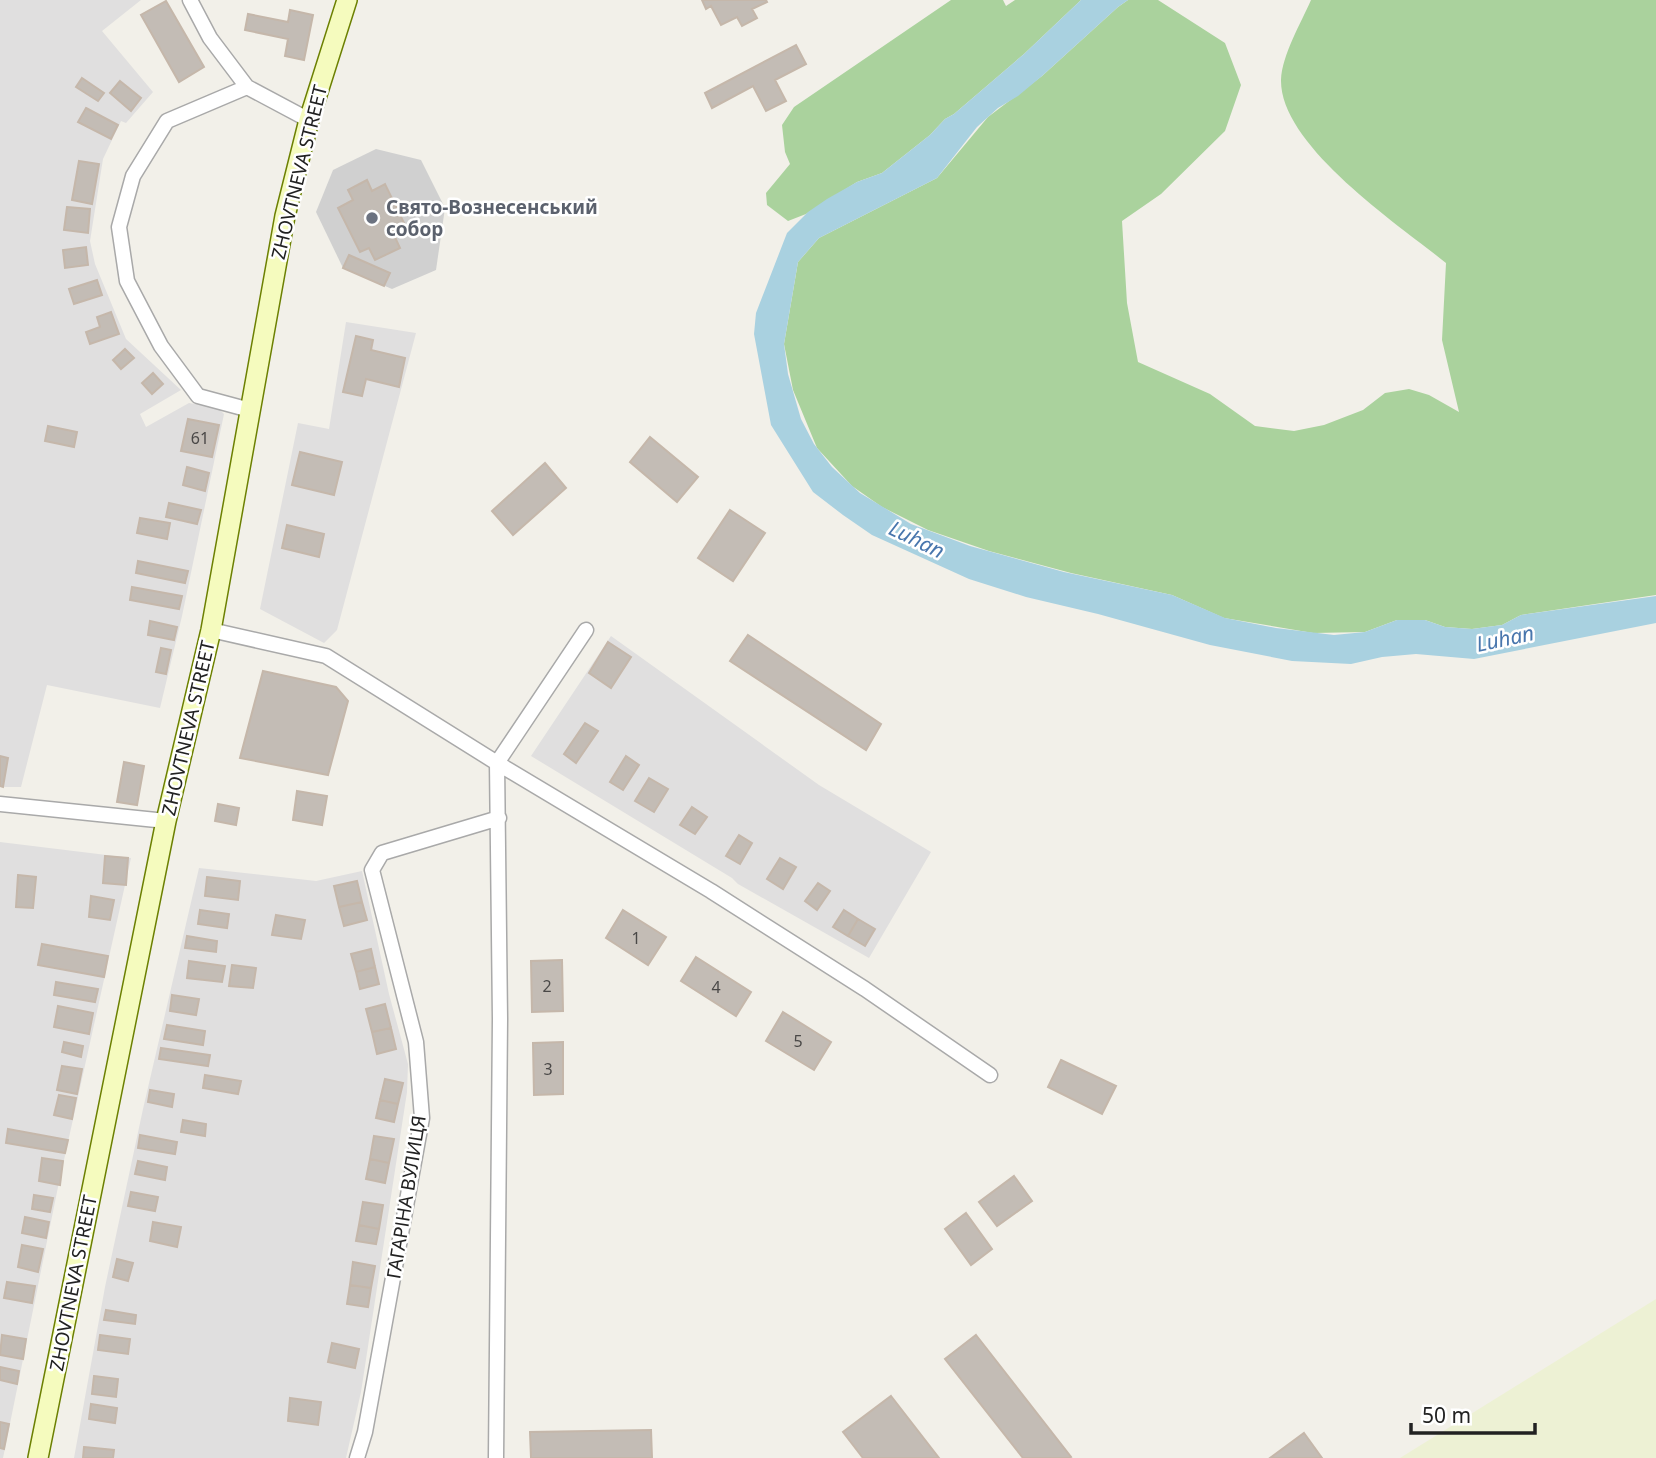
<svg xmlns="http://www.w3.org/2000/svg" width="1656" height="1458" font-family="'Noto Sans',sans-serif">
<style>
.residential{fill:#e0dfdf}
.religious{fill:#d0d0d0}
.farmland{fill:#edf1d4}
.forest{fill:#aad29d}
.water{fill:#a9d1e0}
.building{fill:#c3bcb5;stroke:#c5b7aa;stroke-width:2}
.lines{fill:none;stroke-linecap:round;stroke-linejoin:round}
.street-casing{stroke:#a9a9a9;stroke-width:17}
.secondary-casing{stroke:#6c8002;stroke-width:22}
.street{stroke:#fff;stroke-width:14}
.secondary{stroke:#f5fbbe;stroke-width:19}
.worship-dot{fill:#6b7280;stroke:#fff;stroke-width:2.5}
.labels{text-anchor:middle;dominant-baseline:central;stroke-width:5;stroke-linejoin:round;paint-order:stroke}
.number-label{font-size:16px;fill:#4a4847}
.street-label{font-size:19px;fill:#222;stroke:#fff}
.worship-label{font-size:19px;font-weight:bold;fill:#5b616d;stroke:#fff;text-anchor:start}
.water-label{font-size:21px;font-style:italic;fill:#4876ad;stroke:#fff}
</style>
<rect width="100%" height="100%" fill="#f2f0e9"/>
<!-- residential -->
<path class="residential" d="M0,0H141L102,31L153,92L126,123L121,121L103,159L90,241L95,264L126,339L181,390L140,414L146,427L189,403L218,408L224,414L182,616L160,708L47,685L21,787H0Z
M346,322L416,333L337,630L324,643L260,609L298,423L329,429Z
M611,636L819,785L931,852L869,958L738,884L732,878L531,756Z
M0,842L131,858L58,1187L3,1458H0Z
M199,868L316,881L362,871L389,994L408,1064L407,1092L361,1392L346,1458H74L105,1287L143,1109Z"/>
<!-- religious -->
<path class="religious" d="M376,149L421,160L445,208L436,270L392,289L343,268L316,212L333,170Z"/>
<!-- farmland -->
<path class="farmland" d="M1656,1299V1458H1400Z"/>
<!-- forest -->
<path class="forest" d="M951,0H1003L1006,6L1015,0H1081L1024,54L954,114L945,119L930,135L882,173L857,182L806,214L788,221L767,205L766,193L790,164L785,152L782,125L794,107Z
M1128,0H1158L1225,43L1241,85L1225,131L1161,194L1122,221L1127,303L1138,362L1210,394L1255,426L1294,431L1324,425L1363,410L1385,393L1409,389L1429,395L1459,412L1442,340L1446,263C1399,225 1280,146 1281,80C1282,55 1301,23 1311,0H1656V595L1521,615L1502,625L1472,629L1445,627L1425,620H1397L1365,632L1313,633L1224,618L1172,595L1071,573L989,551L928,530L882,507L852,486L817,448L793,390L784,344L798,262L819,238L937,178L988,117L1042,76L1118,7Z"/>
<!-- water -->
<path class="water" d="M1081,0H1128L1118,7L1042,76L1018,96L998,108L977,127L937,178L819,238L798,262L784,344L788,374L801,419L814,444L832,467L860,493L911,524L970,546L1064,572L1172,595L1225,618L1276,628L1334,635L1365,632L1397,620H1425L1445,627L1472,629L1502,625L1521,615L1656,596V623L1474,659L1416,654L1382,657L1351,664L1292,661L1210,645L1098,614L1026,597L969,579L872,535L843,515L813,492L771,425L754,334L756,313L787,233L808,212L827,199L857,182L882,173L930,135L945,119L954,114L1024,54Z"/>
<!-- building -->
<path class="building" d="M702,0H766L767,2L752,9L757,18L742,26L737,17L721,25L711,6L706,9Z
M166,1L204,67L179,82L141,15Z
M290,10L313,15L304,60L285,56L288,39L245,30L248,14L288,22Z
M796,45L806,64L775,80L786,101L766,111L753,86L712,108L705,93Z
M82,78L104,93L98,101L76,87Z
M120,81L141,98L131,111L110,93Z
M86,108L118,125L111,139L78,122Z
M79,161L99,164L92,204L72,200Z
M367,180L372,191L385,184L406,227L393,233L400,248L375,260L369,248L360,252L338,208L353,200L348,190Z
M67,207L90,209L88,233L64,230Z
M86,247L88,265L65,268L63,250Z
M349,255L390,273L384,286L343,268Z
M97,280L102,295L74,304L69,289Z
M111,312L119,334L90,344L86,332L100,327L97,317Z
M356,336L373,340L371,350L405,358L399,387L366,379L362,396L343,392Z
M125,349L134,358L121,369L113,360Z
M153,373L163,384L152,394L142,383Z
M188,419L219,425L212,457L181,451Z
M48,426L77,432L74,447L45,441Z
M650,437L698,477L677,502L630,462Z
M300,452L342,462L334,495L292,485Z
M545,463L566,488L513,535L492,511Z
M187,467L209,473L205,491L183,485Z
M169,503L201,510L197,524L166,517Z
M730,510L765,533L733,581L698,558Z
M140,518L170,523L167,539L137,533Z
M287,525L324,534L319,557L282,548Z
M138,561L188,571L185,583L136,573Z
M132,587L182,596L179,609L130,600Z
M150,621L177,627L174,640L148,635Z
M748,635L881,724L866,750L730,661Z
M608,642L631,657L611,688L589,673Z
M161,648L171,650L166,674L156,672Z
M263,671L336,687L348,701L328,775L240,758Z
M585,723L598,731L576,763L564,754Z
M0,756L8,758L3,787L0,786Z
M626,756L639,765L623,790L610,782Z
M124,762L144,766L137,805L117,802Z
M649,778L668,789L654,812L635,801Z
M297,791L327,796L322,825L293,820Z
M218,804L239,808L236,825L215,821Z
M692,807L707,817L695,834L680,825Z
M739,835L752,843L740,864L726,856Z
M105,856L128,858L126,885L103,883Z
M780,858L796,867L783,889L767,879Z
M18,875L36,877L33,908L16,907Z
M207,877L240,881L238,900L205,896Z
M357,881L362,902L339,907L334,886Z
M818,883L830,891L817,910L805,901Z
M91,896L114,900L110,920L89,917Z
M362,902L367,920L344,926L339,907Z
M200,910L229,914L227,928L198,924Z
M623,910L666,937L648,965L606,938Z
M844,910L858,919L848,936L833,927Z
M276,915L305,920L301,939L272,935Z
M858,919L875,929L865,946L848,936Z
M187,936L217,941L216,952L185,948Z
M42,944L108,956L104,977L38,965Z
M371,949L375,967L356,972L351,954Z
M696,957L751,992L736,1016L681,981Z
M562,960L563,1011L532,1012L531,961Z
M189,961L225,966L222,982L187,978Z
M232,965L256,968L253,988L229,986Z
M375,967L379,984L360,989L356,972Z
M56,982L98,989L95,1002L54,995Z
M172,995L199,999L196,1015L170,1011Z
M385,1004L391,1028L372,1032L366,1009Z
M58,1006L93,1013L89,1034L54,1027Z
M783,1012L831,1042L814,1070L766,1041Z
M167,1025L205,1031L203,1045L164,1039Z
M391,1028L396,1049L377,1054L372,1032Z
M64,1042L83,1046L81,1057L62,1052Z
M563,1042V1094L534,1095L533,1043Z
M161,1048L210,1055L208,1066L159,1059Z
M1061,1060L1116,1086L1102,1114L1048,1087Z
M62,1066L82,1069L77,1094L57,1090Z
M205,1075L241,1081L238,1094L203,1088Z
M385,1079L403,1083L398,1104L380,1100Z
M150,1090L174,1094L172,1107L148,1102Z
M59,1095L76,1098L72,1119L54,1115Z
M380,1100L398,1104L394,1122L376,1118Z
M183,1120L206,1124L205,1136L181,1132Z
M8,1129L68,1140L65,1153L6,1143Z
M140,1135L177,1142L175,1154L138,1148Z
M374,1136L394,1139L389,1163L370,1159Z
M42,1158L63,1161L60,1185L39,1181Z
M370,1159L389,1163L385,1183L366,1179Z
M138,1161L167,1167L165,1180L135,1174Z
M1014,1176L1032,1201L997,1226L979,1202Z
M131,1192L158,1197L155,1211L128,1206Z
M34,1195L53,1198L50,1212L32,1209Z
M363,1202L383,1205L379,1229L359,1225Z
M966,1213L992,1249L971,1265L945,1229Z
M25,1217L49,1222L46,1238L22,1233Z
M153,1222L181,1227L177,1247L150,1241Z
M359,1225L379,1229L376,1244L356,1241Z
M22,1245L43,1249L38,1272L18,1267Z
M117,1259L133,1263L128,1281L113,1277Z
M353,1262L375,1266L371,1288L350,1285Z
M7,1282L35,1286L32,1303L4,1298Z
M350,1285L371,1288L368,1307L347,1304Z
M106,1310L136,1315L135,1324L104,1320Z
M2,1335L26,1339L23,1359L0,1355Z
M100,1335L130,1339L128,1354L98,1350Z
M976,1335L1071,1457L1069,1458H1023L945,1359Z
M332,1343L359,1349L355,1368L328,1362Z
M0,1367L19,1371L17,1384L0,1380Z
M94,1376L118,1379L116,1397L92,1394Z
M891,1396L939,1458H863L843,1432Z
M290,1398L321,1402L318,1425L288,1421Z
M91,1404L117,1408L115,1423L89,1419Z
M0,1422L9,1424L4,1449L0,1448Z
M651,1430L652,1458H531L530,1432Z
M1304,1433L1322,1458H1270Z
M84,1447L114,1450L113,1458H83Z"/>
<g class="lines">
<defs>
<path id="street" d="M190,0L210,38L247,87L309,120
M247,87L167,121L133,176L119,227L127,281L161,346L198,396L250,410
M211,630L326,656L497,763L711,891L865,989L990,1075
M0,804L166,821
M357,1458L365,1432L422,1118L416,1042L372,870L382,853L499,818
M496,1458L500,1019L497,763L586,630"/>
<path id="secondary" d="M38,1458L166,821L211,630L285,216L309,120L347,0"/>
</defs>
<!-- street casing -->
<use href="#street" class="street-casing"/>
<!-- secondary casing -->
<use href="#secondary" class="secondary-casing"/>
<!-- street -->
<use href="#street" class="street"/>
<!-- secondary -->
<use href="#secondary" class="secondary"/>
</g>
<!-- markers -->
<circle class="worship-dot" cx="372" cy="218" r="7"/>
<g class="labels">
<!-- number labels -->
<g class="number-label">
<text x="200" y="438">61</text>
<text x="636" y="938">1</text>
<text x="547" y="986">2</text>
<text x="716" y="987">4</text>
<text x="798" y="1041">5</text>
<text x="548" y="1069">3</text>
</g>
<!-- street labels -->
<g class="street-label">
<text transform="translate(299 172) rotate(-76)">ZHOVTNEVA STREET</text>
<text transform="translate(188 728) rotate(-77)">ZHOVTNEVA STREET</text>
<text transform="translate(406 1197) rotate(-81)">ГАГАРІНА ВУЛИЦЯ</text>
<text transform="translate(73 1283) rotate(-79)">ZHOVTNEVA STREET</text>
</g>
<!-- worship labels -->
<g class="worship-label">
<text x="386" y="207">Свято-Вознесенський<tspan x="386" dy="22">собор</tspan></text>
</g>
<!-- water labels -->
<g class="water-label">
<text transform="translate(917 539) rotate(26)">Luhan</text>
<text transform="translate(1505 638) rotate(-12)">Luhan</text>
</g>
</g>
<!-- scale -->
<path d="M1411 1423v10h124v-10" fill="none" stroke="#222222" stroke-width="3.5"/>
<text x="1422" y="1423" font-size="21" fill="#222222" stroke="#ffffff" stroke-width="5" paint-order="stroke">50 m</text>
</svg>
